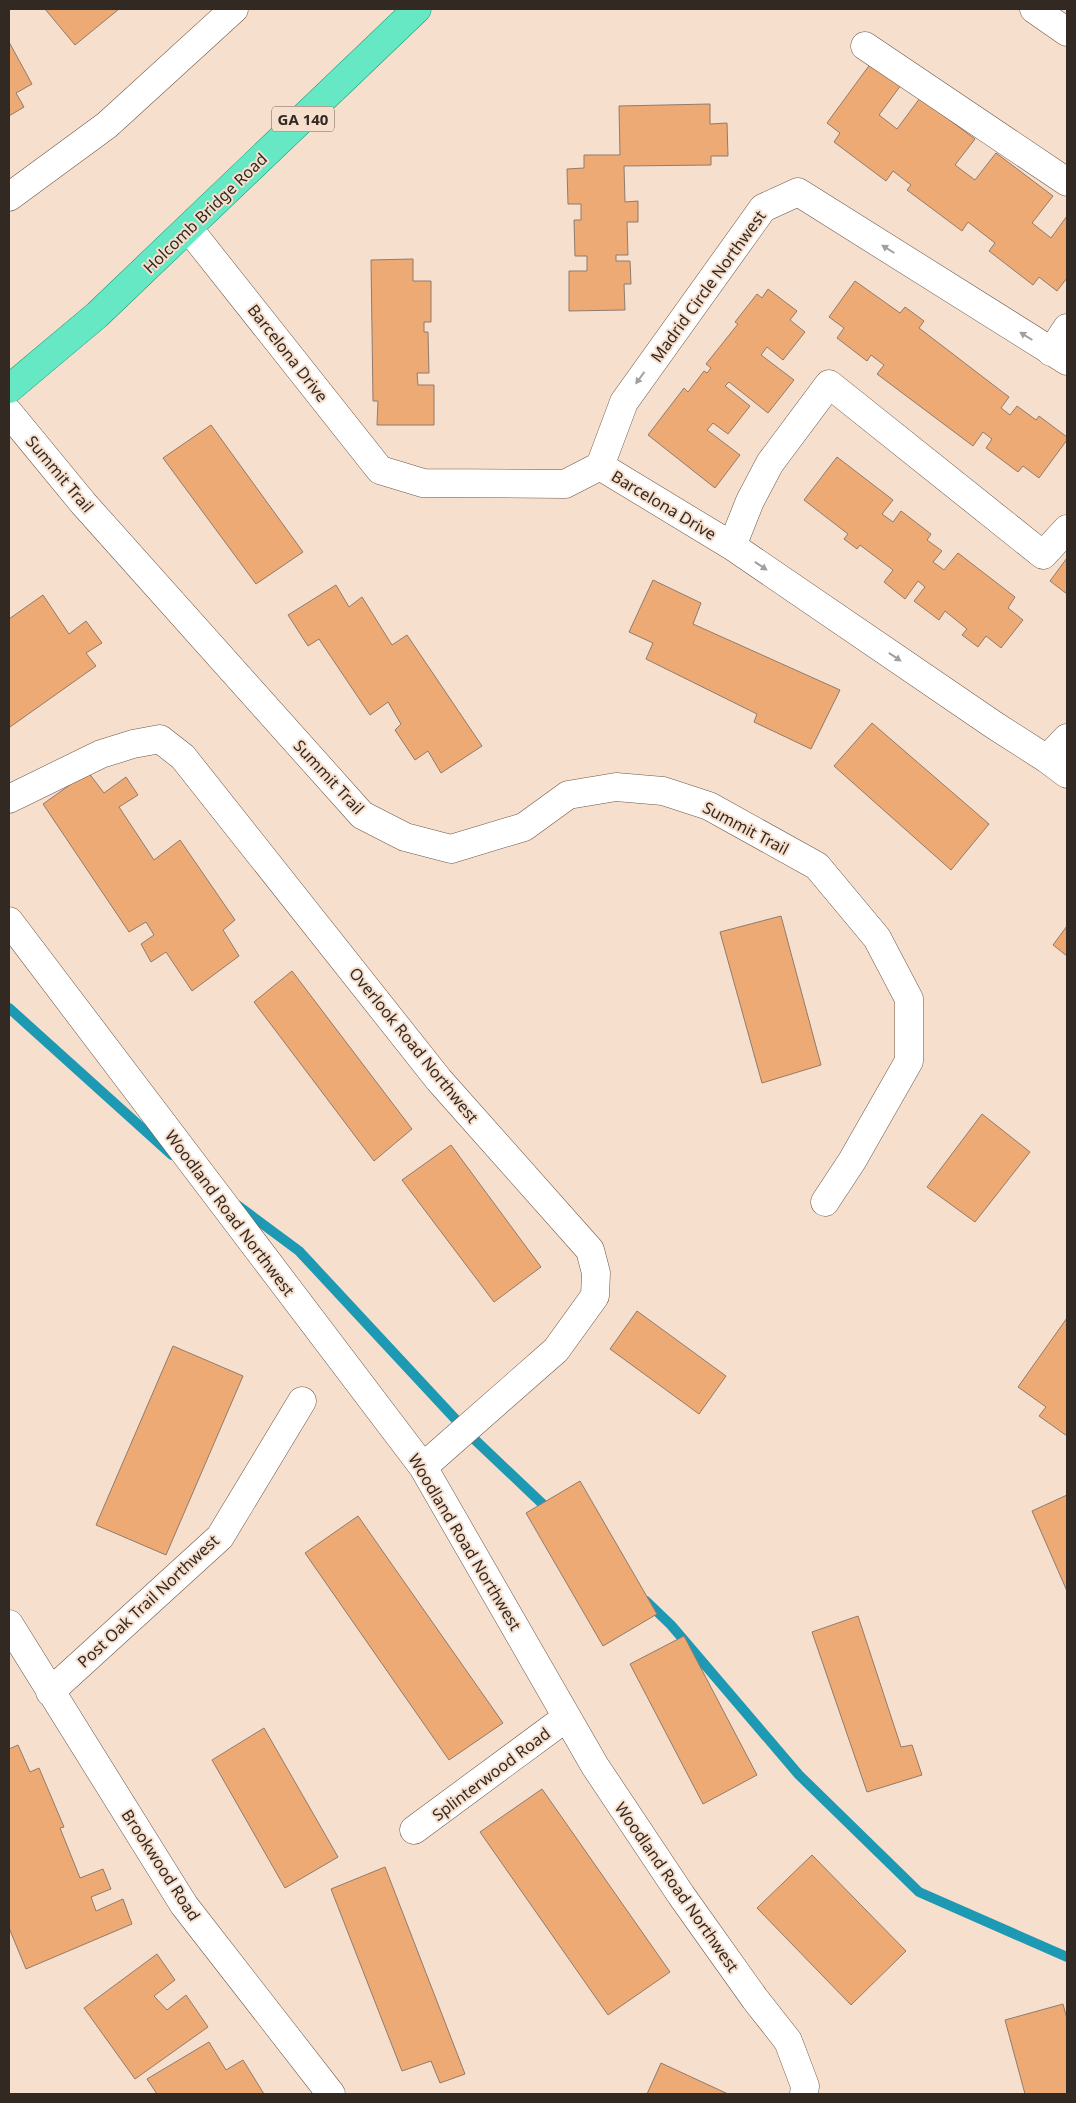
<svg xmlns="http://www.w3.org/2000/svg" width="1076" height="2103" font-family="'Noto Sans',sans-serif">
<style>
.lines{fill:none;stroke-linecap:round;stroke-linejoin:round}
.stream{stroke:#1d99b3;stroke-width:10}
.building{fill:#eeaa74;stroke:#917b6b}
.minor-casing{stroke:#6c5748;stroke-width:29}
.major-casing{stroke:#129b73;stroke-width:29}
.minor{stroke:#fff;stroke-width:28}
.major{stroke:#66e8c5;stroke-width:28}
.oneway{fill:#a39f9c}
.labels{text-anchor:middle;dominant-baseline:central;stroke-width:4;stroke-linejoin:round;paint-order:stroke}
.shield{fill:#f7dfcd;stroke:#6d6055;stroke-width:1}
.shield-label{font-size:15px;font-weight:bold;fill:#322922}
.street-label{font-size:16px;fill:#322922;stroke:#f7dfcd}
</style>
<rect width="100%" height="100%" fill="#f7dfcd"/>
<g class="lines">
<!-- stream -->
<path class="stream" d="M9,1008L172,1155
M237,1205L299,1251L472,1437L551,1512
M646,1601L671,1625L799,1775L919,1892L1067,1957"/>
</g>
<!-- building -->
<path class="building" d="M45,9H119L75,45Z
M9,42L32,84L16,93L24,107L9,116Z
M871,63L901,85L879,115L897,129L920,98L975,139L955,165L975,180L996,153L1053,196L1032,223L1051,238L1067,216V278L1057,291L1039,277L1033,285L989,251L995,243L968,222L962,231L907,190L911,185L893,171L886,181L834,142L840,133L827,123Z
M710,104V124L727,123L728,156H711V165L624,166L625,202L638,201V222H627L628,255H616V261H630L631,284H624L625,310L569,311V271H587V256H575L574,220H581V204H568L567,169L584,168V155H620L619,106Z
M413,259V281H431V322H424V332H428L429,373H417L418,385H434V425H377L378,401H373L371,260Z
M855,281L900,313L905,307L924,321L919,328L1009,397L1001,408L1010,415L1017,406L1036,420L1039,416L1067,437V440L1039,478L1023,466L1018,472L986,448L992,439L983,432L973,446L877,374L884,365L871,355L867,361L837,338L844,328L829,317Z
M768,289L797,311L790,320L805,332L783,360L767,347L761,355L794,380L768,413L729,382L725,386L750,406L728,434L713,423L707,430L740,455L715,488L648,435L684,388L688,392L704,371L707,373L711,368L706,364L738,324L735,322L757,294L762,298Z
M211,425L303,552L256,584L163,458Z
M837,457L893,500L882,514L893,522L901,511L931,534L927,540L942,551L933,562L944,570L958,553L1015,597L1008,608L1023,620L1001,648L986,636L978,647L962,635L967,629L945,611L939,620L914,601L925,587L918,581L905,599L884,582L893,570L860,545L857,549L844,539L848,534L804,500Z
M1067,558V594L1050,581Z
M653,580L701,603L693,624L840,690L811,749L754,722L757,714L646,659L653,643L629,632Z
M336,585L349,607L362,597L392,645L407,635L482,746L441,773L428,751L415,760L395,730L401,724L388,702L370,715L319,639L308,646L288,615Z
M43,595L69,634L86,621L102,643L86,653L96,666L10,727L9,725V619Z
M872,723L989,824L951,870L834,766Z
M88,772L104,793L126,777L138,795L119,807L154,860L180,840L235,920L223,930L239,956L192,991L166,952L151,962L141,944L154,935L146,922L129,932L43,804Z
M781,916L821,1065L762,1083L720,932Z
M1067,926V956L1053,945Z
M292,971L412,1129L374,1161L254,1002Z
M982,1114L1030,1152L975,1222L927,1187Z
M451,1145L541,1267L494,1302L402,1180Z
M637,1311L726,1376L699,1414L610,1349Z
M1067,1318V1436L1039,1416L1046,1407L1018,1387Z
M173,1346L243,1376L166,1555L96,1525Z
M580,1481L657,1614L603,1646L526,1513Z
M1067,1495V1591L1032,1511Z
M358,1516L503,1723L449,1760L305,1553Z
M858,1616L901,1747L912,1745L922,1775L867,1792L812,1632Z
M684,1636L757,1775L703,1804L630,1664Z
M264,1728L338,1857L285,1888L212,1760Z
M18,1745L30,1772L39,1768L64,1827L60,1828L80,1878L103,1869L111,1889L91,1897L96,1911L123,1899L132,1924L26,1969L9,1928V1749Z
M542,1789L670,1972L608,2015L480,1832Z
M812,1855L906,1951L851,2005L757,1908Z
M385,1867L465,2074L440,2083L431,2061L402,2071L331,1889Z
M157,1954L175,1980L154,1996L167,2010L186,1995L208,2027L135,2079L84,2008Z
M1063,2004L1067,2019V2094H1025L1005,2020Z
M209,2042L226,2070L243,2060L264,2094H157L147,2079Z
M661,2063L728,2094H647Z"/>
<g class="lines">
<defs>
<path id="minor" d="M1034,9L1067,32
M865,46L1067,182
M9,197L107,125L234,9
M189,229L380,470L423,483L565,484L600,466
M1051,352L1067,328
M9,413L83,503L362,815L405,837L451,849L524,827L568,795L616,787L663,791L709,806L817,866L877,938L909,999V1061L852,1161L825,1202
M600,466L624,402L763,208L798,192L1067,361
M600,466L732,546L994,725L1047,759L1067,738
M732,546L750,501L770,463L829,384L1043,555L1067,529
M1047,759L1067,774
M9,799L101,754L133,744L160,739L183,757L439,1080L590,1250L596,1273L595,1296L556,1350L423,1467
M9,921L423,1467L595,1766L681,1895L755,1999L788,2041L805,2086L804,2094
M9,1624L184,1905L331,2094
M50,1692L220,1537L302,1401
M414,1830L567,1717"/>
<path id="major" d="M9,389L97,315L417,9"/>
</defs>
<!-- minor casing -->
<use href="#minor" class="minor-casing"/>
<!-- major casing -->
<use href="#major" class="major-casing"/>
<!-- minor -->
<use href="#minor" class="minor"/>
<!-- major -->
<use href="#major" class="major"/>
</g>
<!-- one-way arrows -->
<defs><path id="oneway-solid" d="M-6-.8H1V-3.2L6.5 0L1 3.2V.8H-6Z" transform="scale(1.25)"/></defs>
<g class="oneway">
<use href="#oneway-solid" transform="translate(888 249) rotate(-148)"/>
<use href="#oneway-solid" transform="translate(1026 336) rotate(-148)"/>
<use href="#oneway-solid" transform="translate(640 378) rotate(126)"/>
<use href="#oneway-solid" transform="translate(761 566) rotate(34)"/>
<use href="#oneway-solid" transform="translate(895 657) rotate(34)"/>
</g>
<g class="labels">
<!-- shield labels -->
<rect class="shield" x="272" y="106.5" width="62" height="25" rx="4"/>
<g class="shield-label">
<text x="303" y="119">GA 140</text>
</g>
<!-- street labels -->
<g class="street-label">
<text transform="translate(205 213) rotate(-44)">Holcomb Bridge Road</text>
<text transform="translate(708 286) rotate(-54)">Madrid Circle Northwest</text>
<text transform="translate(288 353) rotate(52)">Barcelona Drive</text>
<text transform="translate(60 474) rotate(50)">Summit Trail</text>
<text transform="translate(664 505) rotate(31)">Barcelona Drive</text>
<text transform="translate(329 777) rotate(47)">Summit Trail</text>
<text transform="translate(746 828) rotate(28)">Summit Trail</text>
<text transform="translate(414 1045) rotate(51)">Overlook Road Northwest</text>
<text transform="translate(230 1213) rotate(53)">Woodland Road Northwest</text>
<text transform="translate(465 1542) rotate(59)">Woodland Road Northwest</text>
<text transform="translate(148 1601) rotate(-43)">Post Oak Trail Northwest</text>
<text transform="translate(491 1774) rotate(-37)">Splinterwood Road</text>
<text transform="translate(161 1865) rotate(57)">Brookwood Road</text>
<text transform="translate(677 1887) rotate(55)">Woodland Road Northwest</text>
</g>
</g>
<!-- border -->
<rect width="1076" height="2103" fill="none" stroke="#322922" stroke-width="20"/>
</svg>
